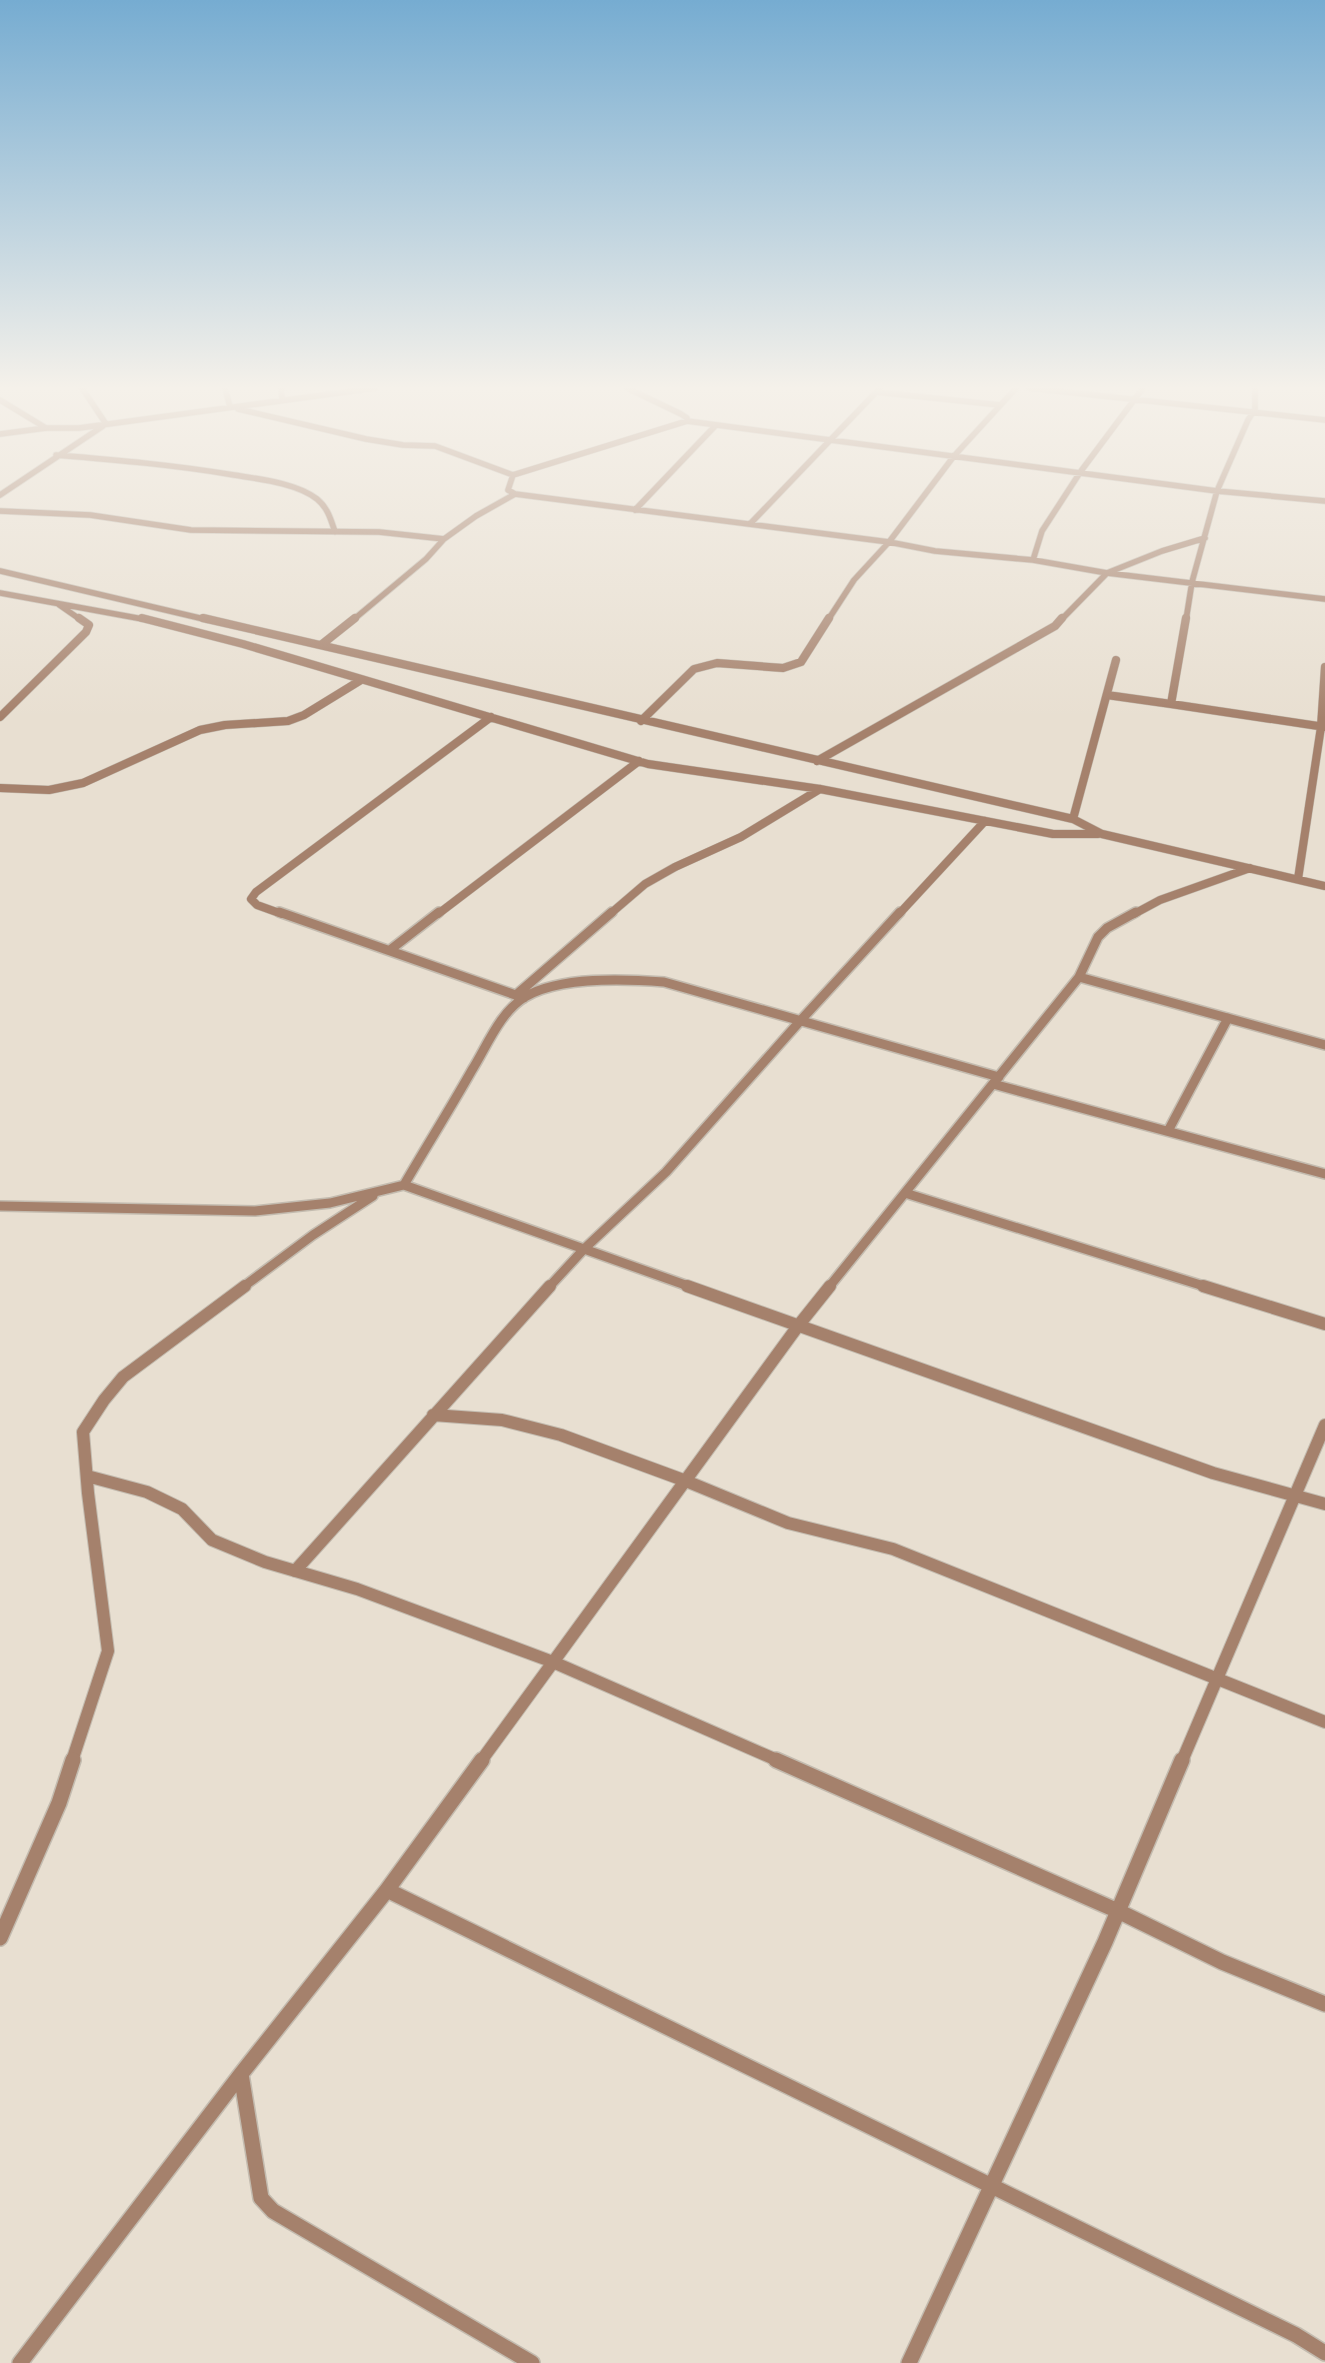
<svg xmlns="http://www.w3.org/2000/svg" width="1325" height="2363" font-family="Lora,serif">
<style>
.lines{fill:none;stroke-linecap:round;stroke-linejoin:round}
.minor-far4-casing{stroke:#c3bbaf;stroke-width:7}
.minor-far3-casing{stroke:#c3bbaf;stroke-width:9}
.minor-far2-casing{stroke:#c3bbaf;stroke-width:12}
.minor-far1-casing{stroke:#c3bbaf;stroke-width:14}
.minor-casing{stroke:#c3bbaf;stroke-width:18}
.minor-far4{stroke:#a5816c;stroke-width:5.5}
.minor-far3{stroke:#a5816c;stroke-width:8}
.minor-far2{stroke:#a5816c;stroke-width:9}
.minor-far1{stroke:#a5816c;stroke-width:12}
.minor{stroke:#a5816c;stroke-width:15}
</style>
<rect width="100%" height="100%" fill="#e8dfd1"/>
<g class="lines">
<defs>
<path id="minor-far4" d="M82,388L106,424
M225,388L230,407
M281,388L282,400
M627,388L681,414L687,418V421L513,475L508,490L515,494L889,542L935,551L1033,560L1107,573L1325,599
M1029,388L1325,420
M876,392L1000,405
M0,400L46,428
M238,409L366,439L403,445L435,446L513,475
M687,421L1217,491L1325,501
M0,434L46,428H79L375,388
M56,455C116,460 175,465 234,475C259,479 297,483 317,499C328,508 331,520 335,532
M0,495L103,426
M635,510L715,426
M0,511L90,515L191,530L379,532L444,539
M750,524L880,388
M1033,560L1042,531L1081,471L1143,388
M0,571L208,620
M0,593L148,620
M58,604L81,620
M353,620L426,559L444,539L476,516L515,494
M828,620L854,580L889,542L954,456L1016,388
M1061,620L1107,573L1162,551L1205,538
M1186,620L1192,582L1217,491L1248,420L1255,409V388"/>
<path id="minor-far3" d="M142,618L243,644L648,764L820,789L1053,834H1098
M203,618L1073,819L1102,834L1325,886
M1186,618L1171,704L1325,727
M321,645L355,618
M1107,695L1171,704
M0,717L86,632L89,625L79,618
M641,721L694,669L717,663L783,668L801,662L829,618
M817,761L1055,626L1062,618
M0,788L49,790L83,783L200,730L225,725L288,721L304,715L361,680
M1073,819L1116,660
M1298,879L1321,727L1325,667
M282,914L257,905L251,899L256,892L491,717
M438,914L639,761
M610,914L645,884L675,867L741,837L820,789
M899,914L985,821
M1134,914L1160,900L1250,868"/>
<path id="minor-far2" d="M279,912L524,998
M390,950L439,912
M1079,977L1325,1045
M516,995L612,912
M993,1084L1325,1174
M1168,1131L1228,1018
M404,1185L691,1287
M905,1193L1207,1287
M0,1206L255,1211L330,1203L404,1185C426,1147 450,1109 472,1070C487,1046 500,1012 525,997C560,976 625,979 664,982L999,1077
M243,1287L313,1235L373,1196
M549,1287L584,1249L666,1172L801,1020L900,912
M829,1287L1079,977L1098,937L1107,928L1136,912"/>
<path id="minor-far1" d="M687,1286L1213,1473L1325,1504
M1203,1286L1325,1324
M433,1415L502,1420L561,1435L686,1481L788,1523L893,1549L1325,1722
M87,1476L147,1492L182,1509L212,1540L265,1562L357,1589L553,1662L779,1761
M295,1571L550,1286
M72,1761L108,1651L88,1493L83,1432L104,1400L123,1377L245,1286
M481,1761L798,1326L830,1286
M1182,1761L1325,1425"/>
<path id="minor" d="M776,1760L1118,1911L1222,1962L1325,2004
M387,1890L1296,2335L1325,2353
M0,1938L59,1803L73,1760
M241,2074L261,2198L273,2211L532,2363
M20,2363L241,2074L387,1890L482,1760
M909,2363L1105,1942L1182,1760"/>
</defs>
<!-- minor-far4 casing -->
<use href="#minor-far4" class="minor-far4-casing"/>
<!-- minor-far3 casing -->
<use href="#minor-far3" class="minor-far3-casing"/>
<!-- minor-far2 casing -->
<use href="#minor-far2" class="minor-far2-casing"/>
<!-- minor-far1 casing -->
<use href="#minor-far1" class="minor-far1-casing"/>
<!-- minor casing -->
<use href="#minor" class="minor-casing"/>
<!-- minor-far4 -->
<use href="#minor-far4" class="minor-far4"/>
<!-- minor-far3 -->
<use href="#minor-far3" class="minor-far3"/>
<!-- minor-far2 -->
<use href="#minor-far2" class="minor-far2"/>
<!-- minor-far1 -->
<use href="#minor-far1" class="minor-far1"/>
<!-- minor -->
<use href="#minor" class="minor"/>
</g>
<!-- sky -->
<linearGradient id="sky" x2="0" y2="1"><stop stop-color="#76acd1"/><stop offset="0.54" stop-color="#f5f1ea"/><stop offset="1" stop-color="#f5f1ea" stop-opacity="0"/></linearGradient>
<rect width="1325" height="718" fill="url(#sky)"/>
</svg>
